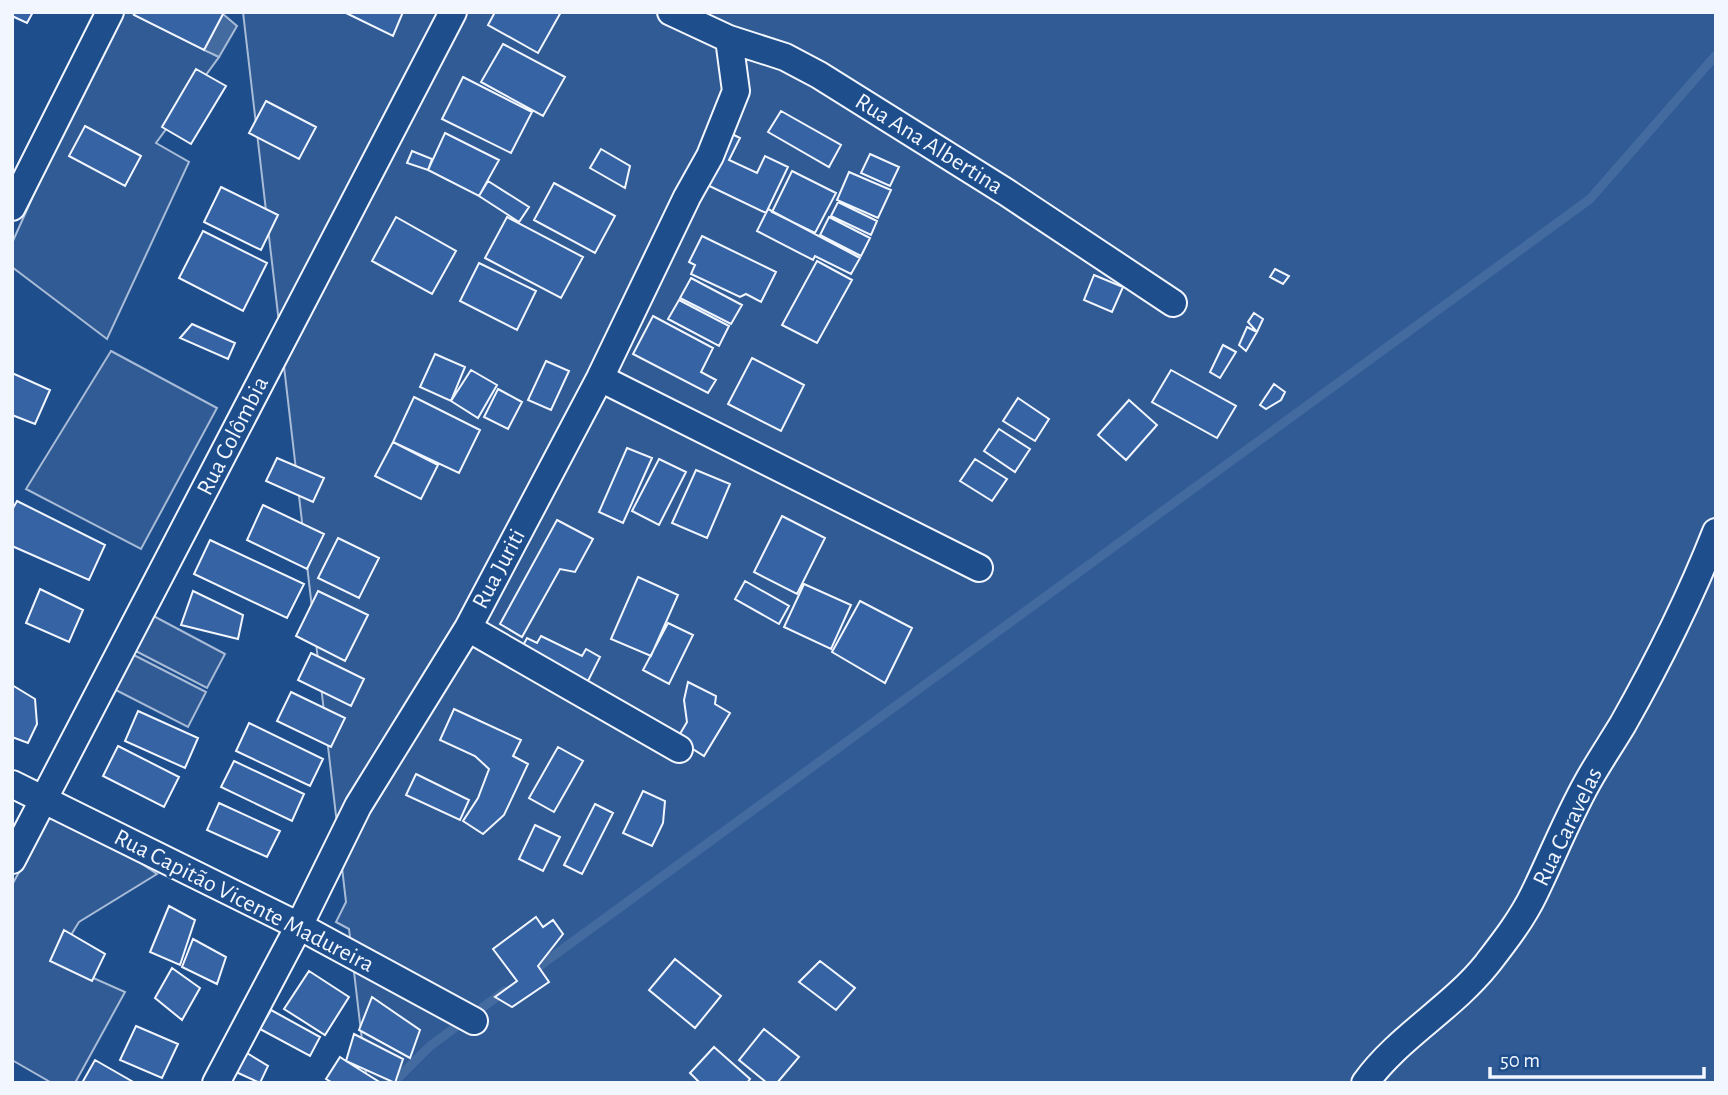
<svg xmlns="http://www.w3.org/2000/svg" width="1728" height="1095" font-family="'Alegreya Sans',sans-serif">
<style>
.built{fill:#305b95;stroke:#a8bbd7;stroke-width:2}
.water{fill:#446ba0;stroke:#a8bbd7;stroke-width:2}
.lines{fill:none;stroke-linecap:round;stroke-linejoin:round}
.stream{stroke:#446ba0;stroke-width:9}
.building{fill:#3563a3;stroke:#f2f6ff;stroke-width:2}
.minor-casing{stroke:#f2f6ff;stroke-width:30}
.minor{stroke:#1f4e8c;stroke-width:26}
.labels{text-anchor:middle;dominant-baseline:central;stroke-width:5;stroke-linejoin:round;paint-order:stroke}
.street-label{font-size:24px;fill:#f2f6ff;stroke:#1f4e8c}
</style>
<rect width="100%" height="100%" fill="#1f4e8c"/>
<!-- built -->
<path class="built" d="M122,12H130L219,57L156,143L189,162L107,339L12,267V243L78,96Z
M243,12H1716V1083H367L349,929L336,922L346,902Z
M111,351L217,408L141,549L26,489Z
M146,612L225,654L207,688L128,647Z
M126,651L206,692L188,727L108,686Z
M55,806L157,874L79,922L55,961L125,992L75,1083H52L12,1060V885Z"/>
<!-- water -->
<path class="water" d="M223,14L237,26L219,57L204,50Z"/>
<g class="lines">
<!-- stream -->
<path class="stream" d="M530,973L1590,199L1716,55
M393,1083L430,1046L505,991"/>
</g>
<!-- building -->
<path class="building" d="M12,12H33L27,23L12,16Z
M135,12H219L223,14L204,50L134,15Z
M344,12H403L393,36Z
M495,12H561L538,53L488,25Z
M503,44L565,77L543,116L481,82Z
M196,69L226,86L191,144L162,127Z
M463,77L532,112L511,153L442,119Z
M266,101L316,127L299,159L249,133Z
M781,111L841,145L829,167L768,132Z
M85,126L141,156L125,186L69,156Z
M726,131L740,138L729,160L757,173L765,156L788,167L766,213L701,182Z
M445,133L499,160L479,196L428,170Z
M601,149L630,166L625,188L590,168Z
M412,151L432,159L428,170L407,163Z
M870,154L899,167L890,186L861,173Z
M792,171L836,193L815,233L772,212Z
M849,172L891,190L878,218L837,200Z
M488,181L529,207L519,222L479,196Z
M554,183L615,216L595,253L534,220Z
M221,187L278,215L261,250L204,222Z
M838,202L877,221L871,235L831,216Z
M768,209L860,258L851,274L815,256L813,260L757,231Z
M396,217L456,251L432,294L372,261Z
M507,217L583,257L561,298L485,258Z
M829,217L870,238L861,256L820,235Z
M203,231L267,263L243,311L179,278Z
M702,236L776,272L761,302L746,294L740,297L691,274L695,265L689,262Z
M817,261L852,280L817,343L782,325Z
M479,263L536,291L517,330L460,301Z
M1275,269L1289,276L1283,284L1270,277Z
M1094,275L1123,287L1112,312L1084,300Z
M691,278L742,305L731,324L680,298Z
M679,300L729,326L719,346L668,319Z
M1254,313L1263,319L1257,332L1248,322Z
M653,316L713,348L701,372L716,380L708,393L633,354Z
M192,324L235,343L228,359L180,338Z
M1247,327L1257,332L1246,351L1239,345Z
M1223,345L1236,352L1220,378L1210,372Z
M435,354L465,367L451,401L420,387Z
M752,358L804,385L781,431L728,404Z
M546,361L569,371L551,410L528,400Z
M471,370L497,385L478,418L451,401Z
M1171,370L1236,406L1217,438L1152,402Z
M12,373L50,390L35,424L12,415Z
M1274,384L1285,392L1281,400L1266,409L1260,405Z
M498,389L522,402L508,429L484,417Z
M414,397L480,430L459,473L393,442Z
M1018,398L1049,419L1035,441L1003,421Z
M1129,400L1157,425L1126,460L1098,435Z
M999,429L1030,449L1015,472L984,451Z
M393,442L438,465L421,499L375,476Z
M627,448L652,458L623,523L599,512Z
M277,458L324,478L313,502L266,481Z
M659,459L686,472L659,525L632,511Z
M975,459L1007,479L992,501L960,481Z
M696,470L730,484L707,538L672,523Z
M17,501L105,545L89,580L12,546V510Z
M263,505L324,534L307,569L247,540Z
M782,516L825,538L797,594L754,572Z
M557,520L593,539L575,572L560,569L522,637L500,624Z
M338,538L379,558L359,598L318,578Z
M210,540L304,584L287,618L194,574Z
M638,577L678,595L651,656L611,639Z
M745,581L789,606L779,624L735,599Z
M804,584L851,605L831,649L784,627Z
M40,589L83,610L69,642L26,623Z
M193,591L243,615L238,639L181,625Z
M318,591L368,615L345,661L296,636Z
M860,601L912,628L885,683L832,652Z
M668,623L693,635L669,684L643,670Z
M541,636L582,656L586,649L600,657L586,685L520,651L527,638L537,643Z
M311,653L364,679L351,706L298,680Z
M688,682L716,696L715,704L730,713L704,756L677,739L687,722L684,700Z
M12,685L35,699L37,724L28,743L12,737Z
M291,692L345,718L331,747L277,721Z
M454,709L521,740L513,756L528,764L504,815L483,834L463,821L478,798L489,769L475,756L440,740Z
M138,711L198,738L185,768L125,741Z
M249,723L323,759L310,786L236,751Z
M118,746L179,777L164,807L103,776Z
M558,747L583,761L554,812L529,798Z
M234,761L304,794L292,821L221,787Z
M416,774L469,800L460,820L406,795Z
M643,791L665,801L663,823L652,846L623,833Z
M219,803L280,831L267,857L207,830Z
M595,804L613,813L582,874L564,865Z
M535,825L560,837L543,871L519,859Z
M169,906L195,920L180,965L150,952Z
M536,917L543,927L553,920L563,934L538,966L549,982L512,1007L495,997L517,981L493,949Z
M64,930L105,954L92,981L50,961Z
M193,939L226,957L217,984L182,967Z
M675,959L721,996L695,1028L649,990Z
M820,961L855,988L836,1010L799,982Z
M172,968L200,988L182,1020L155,998Z
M309,971L349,997L325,1035L284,1009Z
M372,997L420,1030L410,1058L359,1030Z
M271,1010L320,1037L310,1056L260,1029Z
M136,1026L178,1044L162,1078L120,1060Z
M764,1029L799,1057L777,1083H767L739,1060Z
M354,1034L403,1059L395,1083L346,1061Z
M714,1047L750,1079L747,1083H700L690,1073Z
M247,1053L268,1066L260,1083L236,1072Z
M340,1057L346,1061L381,1083H333L326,1079Z
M95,1060L135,1083H82Z"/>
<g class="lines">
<defs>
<path id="minor" d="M671,12L729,39L785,57L819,75L1006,192L1173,303
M12,207L110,12
M600,378L979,568
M468,628L679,749
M12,784L299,926L474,1021
M12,860L453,12
M216,1083L299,926L358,806L468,628L600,378L687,197L710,156L736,91L729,39
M1365,1083C1399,1036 1451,1009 1487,964C1504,942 1522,919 1534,894C1552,857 1567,819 1587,783C1598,763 1611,744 1623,724C1658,662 1690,598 1716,532"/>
</defs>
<!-- minor casing -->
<use href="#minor" class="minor-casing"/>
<!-- minor -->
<use href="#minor" class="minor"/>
</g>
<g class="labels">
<!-- street labels -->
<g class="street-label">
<text transform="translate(929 144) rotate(32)">Rua Ana Albertina</text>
<text transform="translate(233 436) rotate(-63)">Rua Colômbia</text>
<text transform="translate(499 569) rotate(-62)">Rua Juriti</text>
<text transform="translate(1568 827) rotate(-64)">Rua Caravelas</text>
<text transform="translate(244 901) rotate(27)">Rua Capitão Vicente Madureira</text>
</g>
</g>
<!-- border -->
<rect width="1728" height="1095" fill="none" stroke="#f2f6ff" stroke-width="28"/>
<!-- scale -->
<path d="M1490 1067v10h214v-10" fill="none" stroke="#f2f6ff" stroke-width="3.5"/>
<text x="1500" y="1067" font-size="21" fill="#f2f6ff" stroke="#1f4e8c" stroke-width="5" paint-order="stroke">50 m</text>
</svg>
